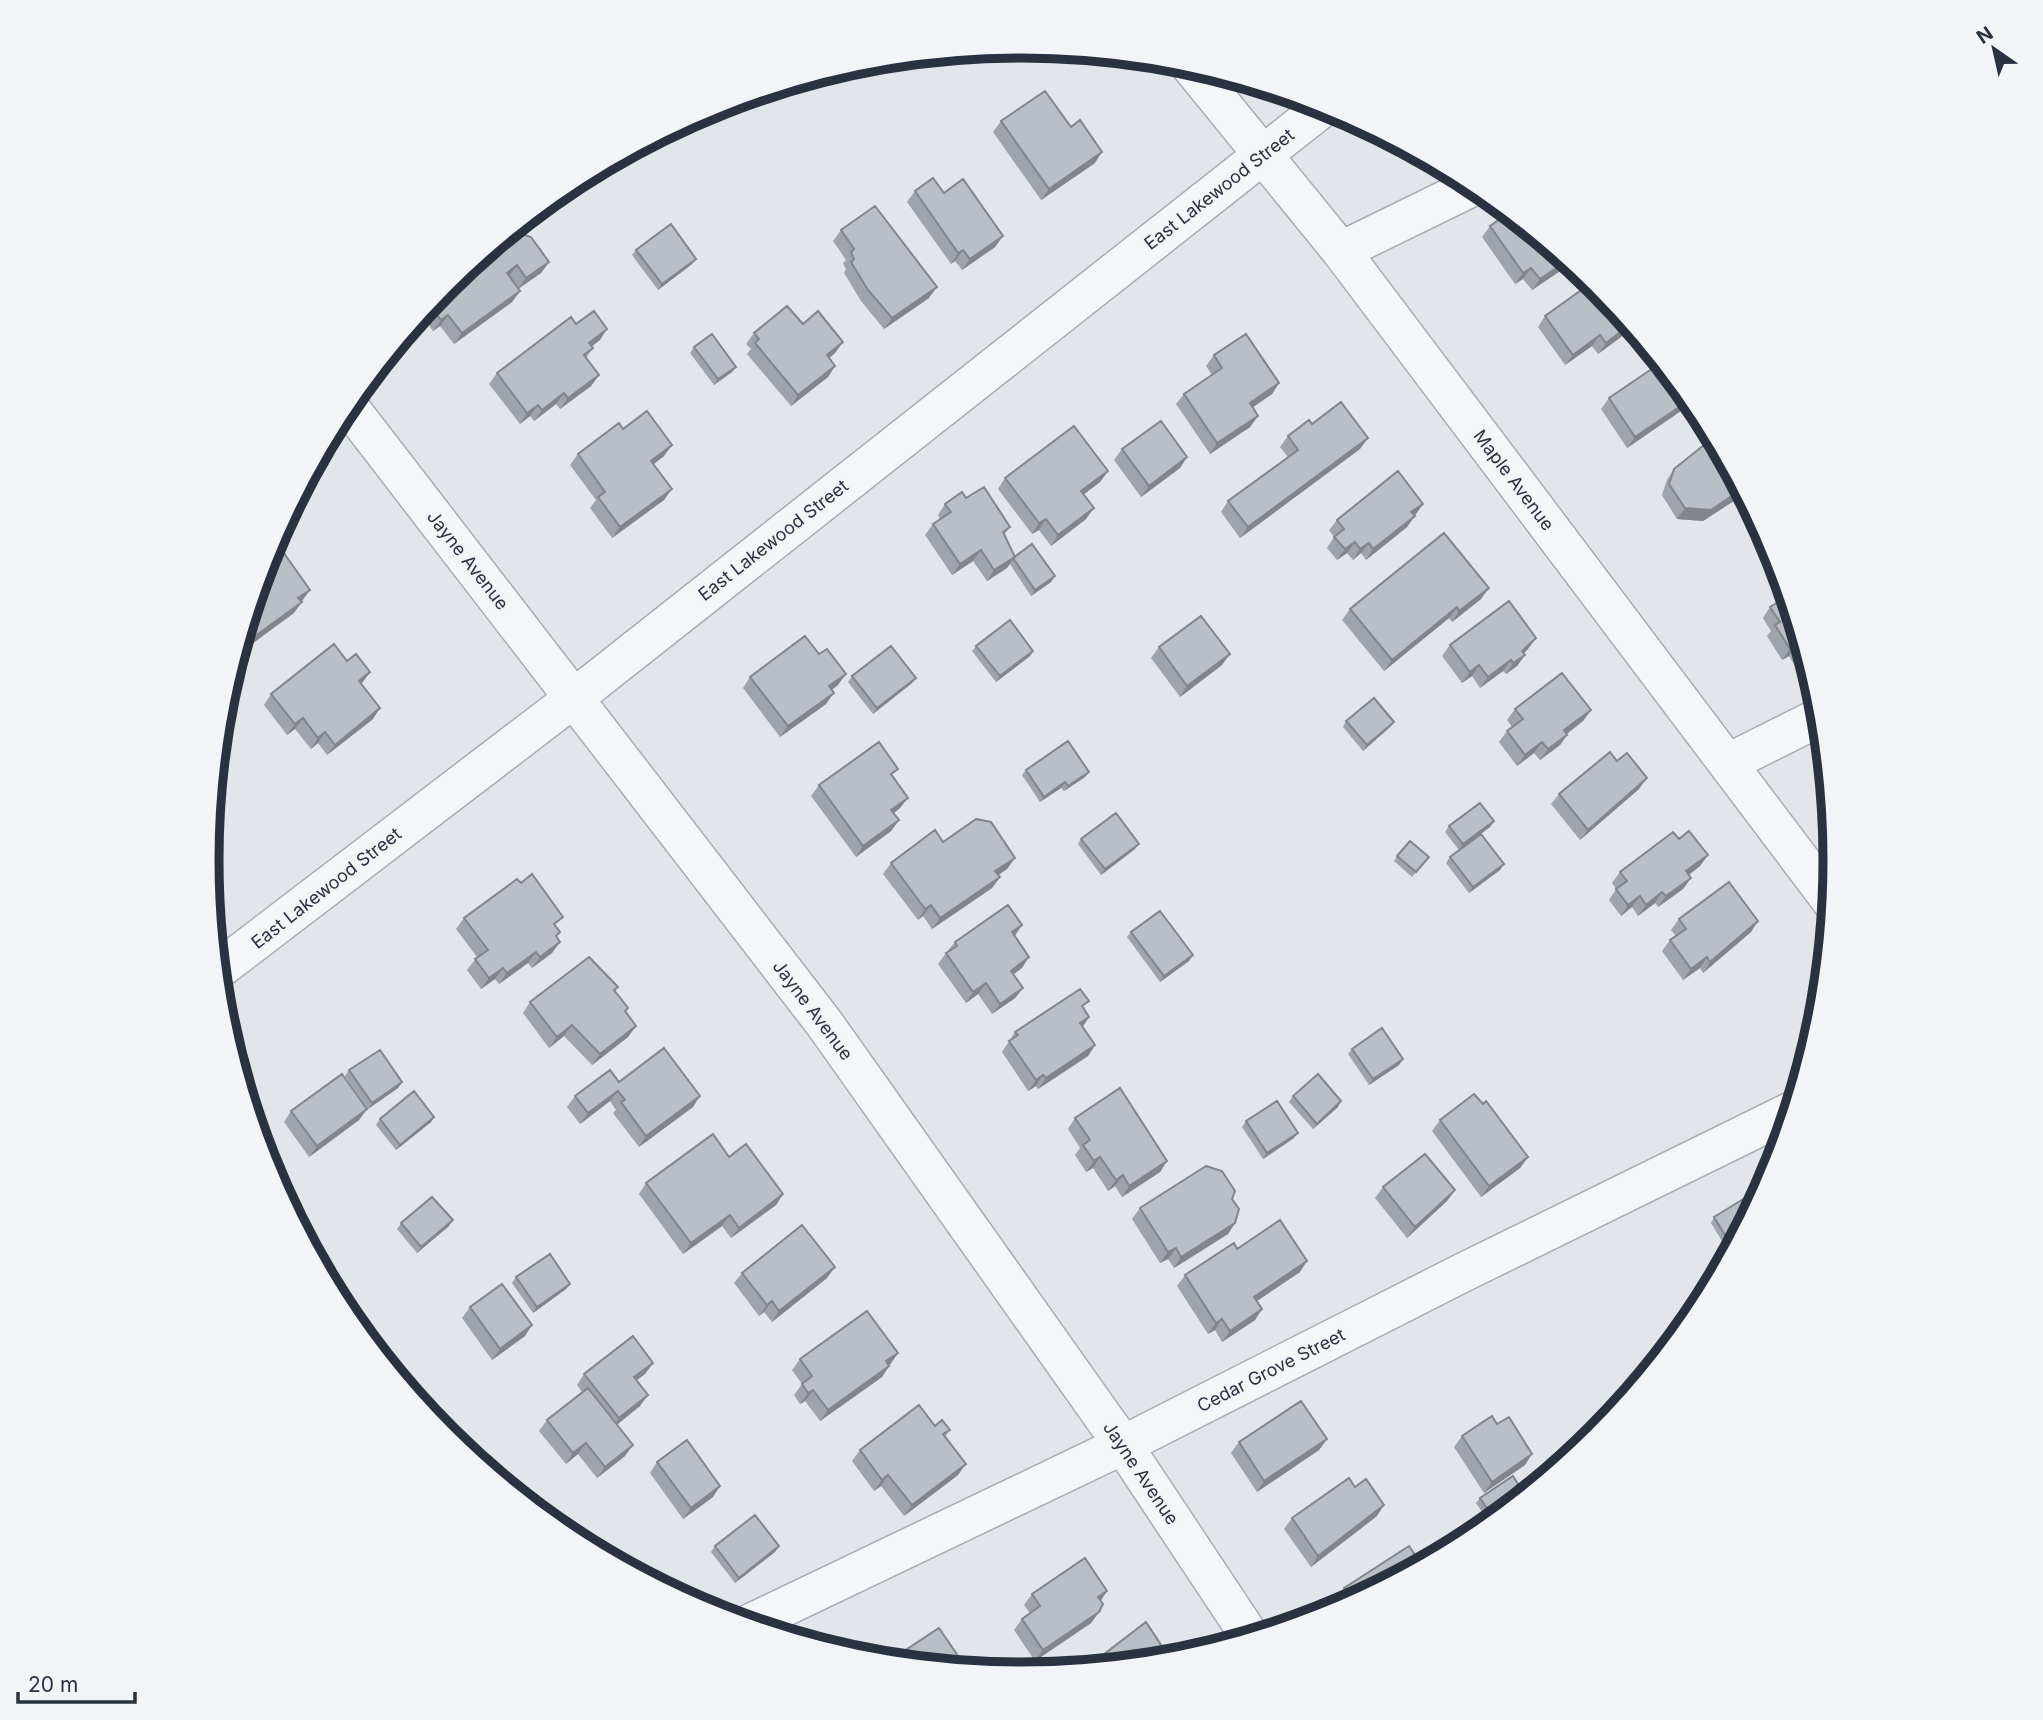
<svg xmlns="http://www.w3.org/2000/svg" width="2043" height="1720" font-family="Inter,sans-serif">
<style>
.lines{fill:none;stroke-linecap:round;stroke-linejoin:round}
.minor-casing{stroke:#a7acb4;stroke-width:41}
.minor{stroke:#f5f6f8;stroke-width:38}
.wall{fill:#9fa3ab}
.shaded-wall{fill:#82858b}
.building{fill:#b9bec7;stroke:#82858b;stroke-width:2}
.labels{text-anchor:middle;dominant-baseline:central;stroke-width:5;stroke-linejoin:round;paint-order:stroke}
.street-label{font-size:18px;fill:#2a3242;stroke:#f2f4f8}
.rim{fill:none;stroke:#2a3242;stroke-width:9}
</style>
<rect width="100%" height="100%" fill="#e2e5ea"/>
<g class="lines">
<defs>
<path id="minor" d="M1189,64L1341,251L1832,902
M1341,251L1476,185
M347,404L824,1023L1123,1445L1251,1638
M1728,763L1822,716
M218,970L574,698L1326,105
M749,1624L1123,1445L1462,1273L1792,1111"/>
</defs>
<!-- minor casing -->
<use href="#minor" class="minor-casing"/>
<!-- minor -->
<use href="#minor" class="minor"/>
</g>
<!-- wall -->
<path class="wall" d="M685,121L683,124L654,144L650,139Z
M1001,121L1095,163L1041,200L993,132Z
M915,191L944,193L1003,236L995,247L962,270L955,261L951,264L907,202Z
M1490,226L1572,263L1532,290L1523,279L1515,284L1482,237Z
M841,230L929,298L884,329L861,301L844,273L846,269L843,263L846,260L833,241Z
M499,244L549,262L541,273L518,289L520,291L512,302L454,344L440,326L433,331L421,314L446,284Z
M636,250L692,264L658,290L632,255Z
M1545,316L1625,321L1621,337L1598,354L1592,346L1565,365L1538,327Z
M576,324L600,340L592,346L593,348L586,358L599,375L591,386L560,409L556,404L534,421L530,416L520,424L489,384L497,373Z
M803,324L835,353L829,358L835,366L828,377L791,406L747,354L751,349L746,344L754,333Z
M694,347L736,367L732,372L714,385L690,353Z
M1214,355L1279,383L1272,394L1253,407L1258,416L1250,427L1210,454L1176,404L1184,394L1212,375L1206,366Z
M1662,362L1697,406L1694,408L1691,404L1627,448L1601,409L1609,398Z
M623,429L664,456L654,464L664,500L612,538L590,508L596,500L570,465L578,454Z
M1288,436L1360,449L1240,538L1221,512L1228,501L1288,457L1280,447Z
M1122,449L1187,457L1180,468L1141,497L1114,460Z
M1674,469L1740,497L1703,521L1677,519L1662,495L1667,480Z
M1108,471L1100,482L1084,494L1086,519L1051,546L1039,530L1032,534L998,489L1005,478Z
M966,498L1010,527L1004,535L1014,556L1055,576L1051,582L1031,596L1010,564L1007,568L987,581L973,561L952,575L925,535L933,524L940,519L938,515L945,504Z
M1423,504L1407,527L1366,560L1361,553L1353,560L1347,553L1337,560L1327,548L1334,537L1329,530L1337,520Z
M1786,588L1809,664L1798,671L1789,656L1782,660L1767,636L1771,631L1763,618L1770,607L1780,601L1779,599Z
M1481,599L1452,622L1449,618L1384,671L1342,620L1350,609Z
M1450,645L1528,649L1524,653L1525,655L1517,666L1506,674L1503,671L1480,688L1472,676L1462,683L1442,656Z
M976,646L1033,651L1030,656L996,682L972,651Z
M1159,647L1222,665L1180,697L1151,658Z
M347,661L370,672L361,684L373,719L327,755L318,743L311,749L295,729L287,735L264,705L271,694Z
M852,676L912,683L873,714L848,682Z
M750,677L838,685L832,690L826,704L780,737L743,688Z
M1515,709L1591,710L1583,721L1567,734V735L1560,745L1540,760L1534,753L1517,766L1499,742L1507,731L1512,727L1507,720Z
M1346,721L1394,722L1390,727L1363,751L1343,727Z
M1026,770L1089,772L1085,777L1064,791L1061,788L1040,802L1022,775Z
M893,776L900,808L893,814L899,820L891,831L856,857L811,796L819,785Z
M1639,789L1580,840L1551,804L1559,794Z
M1494,821L1490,827L1459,850L1445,832L1449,826Z
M1081,839L1135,849L1101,875L1078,844Z
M1679,839L1708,855L1700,866L1689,875L1691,878L1683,889L1658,907L1655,903L1638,916L1632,907L1621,916L1609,900L1616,889L1612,883L1620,872Z
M943,842L1015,858L1007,869L998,875L1000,877L992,888L932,929L923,916L918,920L883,874L891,863Z
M1397,856L1425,862L1412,877L1394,861Z
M1450,857L1504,864L1500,870L1469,893L1446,863Z
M464,918L556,927L557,937L552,953L532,968L528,963L499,984L495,979L481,989L467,970L477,957L456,929Z
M1679,919L1751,932L1703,973L1700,968L1683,980L1662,951L1670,940L1676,936L1671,930Z
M1022,925L1015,936L1022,968L1013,974L1023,988L1015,998L992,1014L978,994L966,1003L938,964L946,953L955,942Z
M1131,932L1189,961L1160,982L1127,937Z
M618,987L615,991L628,1008L625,1012L636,1026L628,1037L592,1065L564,1036L549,1048L523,1013L530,1002Z
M1084,1008L1089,1017L1082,1027L1095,1045L1088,1056L1038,1089L1036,1086L1028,1091L1002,1052L1015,1032Z
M1352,1049L1403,1059L1399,1065L1369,1085L1348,1054Z
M349,1070L402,1082L398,1088L368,1109L345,1076Z
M619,1082L693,1107L639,1147L613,1113L616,1110L610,1101L580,1124L567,1107L575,1096Z
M1293,1096L1338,1107L1313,1129L1289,1102Z
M367,1109L359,1120L309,1157L284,1122L291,1111Z
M434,1117L431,1122L396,1150L376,1125L380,1119Z
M1075,1118L1167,1161L1160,1172L1122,1197L1115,1186L1108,1191L1093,1168L1086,1172L1075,1155L1080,1148L1068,1129Z
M1440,1120L1528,1157L1520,1168L1481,1197L1432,1131Z
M1246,1121L1294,1138L1263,1159L1242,1127Z
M729,1157L783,1194L776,1205L731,1238L722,1226L683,1254L639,1194L646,1183Z
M1383,1187L1455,1190L1447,1201L1407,1238L1375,1198Z
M1232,1199L1235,1223L1228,1234L1174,1268L1168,1259L1160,1263L1132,1219L1140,1208Z
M1753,1211L1730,1254L1711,1223L1714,1217Z
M401,1223L449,1226L417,1253L397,1229Z
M1237,1249L1300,1272L1257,1301L1262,1309L1255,1320L1222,1342L1215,1330L1208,1334L1177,1286L1185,1275Z
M742,1273L827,1278L772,1322L764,1312L759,1316L734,1283Z
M516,1277L570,1284L566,1289L533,1313L512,1283Z
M470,1307L525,1336L492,1360L462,1318Z
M898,1353L882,1377L820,1421L805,1401L800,1404L794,1395L802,1384L792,1370L800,1359Z
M653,1363L645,1374L636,1381L640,1406L617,1425L625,1456L597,1478L578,1454L566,1464L539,1431L547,1420L582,1392L577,1385L584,1374Z
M935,1426L950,1430L945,1437L958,1475L904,1516L881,1486L874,1491L852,1461L860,1450Z
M1462,1436L1525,1465L1484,1493L1454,1447Z
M1327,1439L1319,1450L1257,1492L1231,1453L1239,1442Z
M657,1462L713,1497L683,1519L650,1473Z
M1525,1495L1490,1524L1476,1503L1480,1498Z
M1377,1516L1311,1567L1284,1529L1292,1518Z
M715,1546H779L775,1552L735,1583L711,1552Z
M1422,1565L1343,1607L1337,1599L1344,1588Z
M1032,1594L1100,1601L1099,1612L1091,1623L1035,1661L1014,1630L1022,1619L1030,1613L1024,1605Z"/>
<!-- shaded-wall -->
<path class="shaded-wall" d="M685,121L683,124L654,144L658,139Z
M1102,152L1095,163L1041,200L1049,189Z
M1003,236L995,247L962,270L970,259Z
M963,250L955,261L951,264L958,253Z
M696,259L692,264L658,290L662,284Z
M1568,260L1572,263L1532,290L1540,279Z
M549,262L541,273L518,289L526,278Z
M517,265L509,276L507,273Z
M1531,268L1523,279L1515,284L1523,273Z
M937,287L929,298L884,329L892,318Z
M520,291L512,302L454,344L462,333Z
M448,315L440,326L433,331L441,320Z
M1628,326L1621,337L1598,354L1606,343Z
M607,329L600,340L582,354L589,343Z
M1600,335L1592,346L1565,365L1573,355Z
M843,342L835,353L820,366L827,355Z
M835,366L828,377L791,406L798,395Z
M736,367L732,372L714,385L718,379Z
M599,375L591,386L560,409L568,398Z
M1279,383L1272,394L1243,414L1250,403Z
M564,393L556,404L534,421L542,410Z
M1691,399L1693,401L1691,404L1627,448L1635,437Z
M538,405L530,416L520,424L527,413Z
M1258,416L1250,427L1210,454L1217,443Z
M1368,438L1360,449L1240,538L1248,527Z
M672,445L664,456L643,472L651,461Z
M1187,457L1180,468L1141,497L1149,486Z
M1108,471L1100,482L1074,502L1081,491Z
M672,489L664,500L612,538L620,527Z
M1742,489L1744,492L1740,497L1703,521L1677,519L1685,508Z
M1423,504L1415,515L1404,523L1411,512Z
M1094,508L1086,519L1051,546L1058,535Z
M1415,516L1407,527L1366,560L1373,549Z
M1046,519L1039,530L1032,534L1039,523Z
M1355,542L1347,553L1337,560L1345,549Z
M1369,543L1361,553L1353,560L1360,549Z
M981,550L973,561L952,575L960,564Z
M1015,557L1007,568L987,581L994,570Z
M1055,576L1051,582L1031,596L1035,590Z
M1489,588L1481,599L1452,622L1459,611Z
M310,590L302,601L291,609L298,598Z
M302,602L294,613L237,655L239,648Z
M1457,607L1449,618L1384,671L1392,660Z
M1536,638L1528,649L1515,662L1522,651Z
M1796,645L1789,656L1782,660L1790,649Z
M1033,651L1030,656L996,682L1000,676Z
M1230,654L1222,665L1180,697L1187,686Z
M1525,655L1517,666L1506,674L1513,663Z
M1807,659L1809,664L1798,671L1805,660Z
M1511,660L1503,671L1480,688L1488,677Z
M1479,665L1472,676L1462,683L1470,672Z
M370,672L362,683L351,692L359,681Z
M846,674L838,685L821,697L829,686Z
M916,678L912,683L873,714L877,708Z
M834,693L826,704L780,737L788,726Z
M380,708L373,719L327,755L335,745Z
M1591,710L1583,721L1557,741L1564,730Z
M303,718L295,729L287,735L295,724Z
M1394,722L1390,727L1363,751L1367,745Z
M325,732L318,743L311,749L318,738Z
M1567,735L1560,745L1540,760L1548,749Z
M1542,742L1534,753L1517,766L1525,755Z
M1089,772L1085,777L1064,791L1068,786Z
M1647,778L1639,789L1580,840L1588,830Z
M1065,782L1061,788L1040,802L1044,797Z
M908,798L900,808L883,821L891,810Z
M899,820L891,831L856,857L863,846Z
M1494,821L1490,827L1459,850L1463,844Z
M1139,844L1135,849L1101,875L1105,869Z
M1708,855L1700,866L1679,882L1686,871Z
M1015,858L1007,869L988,882L995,871Z
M1504,864L1500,870L1469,893L1473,887Z
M1000,877L992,888L932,929L940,918Z
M1691,878L1683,889L1658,907L1666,896Z
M1662,892L1655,903L1638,916L1646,905Z
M1640,896L1632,907L1621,916L1628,905Z
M931,905L923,916L918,920L925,909Z
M1758,921L1751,932L1703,973L1710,962Z
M1022,925L1014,936L1012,932Z
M560,942L552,953L532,968L540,957Z
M536,952L528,963L499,984L507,973Z
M1193,955L1189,961L1160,982L1164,976Z
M1029,957L1022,968L1003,982L1011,971Z
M1707,957L1700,968L1683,980L1691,969Z
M503,968L495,979L481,989L489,978Z
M986,983L978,994L966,1003L973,992Z
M1023,988L1015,998L992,1014L1000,1004Z
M1089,1017L1082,1028L1080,1023Z
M572,1025L564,1036L549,1048L557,1037Z
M636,1026L628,1037L592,1065L600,1054Z
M1095,1045L1088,1056L1038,1089L1046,1078Z
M1403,1059L1399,1065L1369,1085L1373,1079Z
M1043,1075L1036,1086L1028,1091L1036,1080Z
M402,1082L398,1088L368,1109L372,1103Z
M618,1091L610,1101L580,1124L588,1113Z
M700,1096L693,1107L639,1147L646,1136Z
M1341,1101L1338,1107L1313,1129L1317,1124Z
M367,1109L359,1120L309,1157L317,1146Z
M434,1117L431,1122L396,1150L400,1145Z
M1298,1133L1294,1138L1263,1159L1267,1153Z
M1100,1157L1093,1168L1086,1172L1094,1161Z
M1528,1157L1520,1168L1481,1197L1489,1186Z
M1167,1161L1160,1172L1122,1197L1129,1186Z
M1123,1175L1115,1186L1108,1191L1116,1180Z
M1455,1190L1447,1201L1407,1238L1415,1227Z
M783,1194L776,1205L731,1238L739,1228Z
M730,1215L722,1226L683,1254L691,1243Z
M453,1220L449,1226L417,1253L421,1247Z
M1235,1223L1228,1234L1174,1268L1181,1257Z
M1176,1248L1168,1259L1160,1263L1168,1252Z
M1307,1261L1300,1272L1246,1308L1254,1297Z
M835,1267L827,1278L772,1322L779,1311Z
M570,1284L566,1289L533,1313L537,1307Z
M772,1301L764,1312L759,1316L767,1305Z
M1262,1309L1255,1320L1222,1342L1230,1331Z
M1222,1319L1215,1330L1208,1334L1216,1323Z
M532,1325L525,1336L492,1360L500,1349Z
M898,1353L890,1364L878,1372L886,1361Z
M653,1363L645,1374L626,1388L634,1377Z
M889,1366L882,1377L820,1421L828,1410Z
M813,1390L805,1401L800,1404L808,1393Z
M648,1395L640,1406L611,1429L619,1418Z
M1327,1439L1319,1450L1257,1492L1264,1481Z
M586,1443L578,1454L566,1464L573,1453Z
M633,1445L625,1456L597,1478L605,1467Z
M1532,1454L1525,1465L1484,1493L1492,1482Z
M966,1464L958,1475L904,1516L912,1505Z
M888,1475L881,1486L874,1491L882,1480Z
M720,1486L713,1497L683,1519L691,1508Z
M1384,1505L1377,1516L1311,1567L1318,1556Z
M779,1546L775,1552L735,1583L739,1578Z
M1107,1591L1100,1602L1098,1597Z
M1099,1612L1091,1623L1035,1661L1043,1650Z"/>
<!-- building -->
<path class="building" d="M1045,91L1071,127L1080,120L1102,152L1049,189L1001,121Z
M678,125L658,139L656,136Z
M933,178L944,193L963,179L1003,236L970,259L963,250L958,253L915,191Z
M875,206L937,287L892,318L868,290L851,262L854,259L851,252L854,249L841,230Z
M1510,212L1568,260L1540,279L1531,268L1523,273L1490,226Z
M671,224L696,259L662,284L636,250Z
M515,232L531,237L549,262L526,278L517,265L507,273L520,291L462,333L448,315L441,320L429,304L446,284L498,241L499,244Z
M1594,281L1598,284L1624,317L1623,318L1628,326L1606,343L1600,335L1573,355L1545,316Z
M787,306L803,324L818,311L843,342L827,355L835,366L798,395L755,343L759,339L754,333Z
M594,311L607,329L589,343L593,348L584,355L599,375L568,398L564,393L542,410L538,405L527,413L497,373L571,317L576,324Z
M712,334L736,367L718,379L694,347Z
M1246,334L1279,383L1250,403L1258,416L1217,443L1184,394L1222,368L1214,355Z
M1662,362L1691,399L1635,437L1609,398Z
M1341,402L1368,438L1248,527L1228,501L1298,450L1288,436L1309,420L1312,424Z
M647,411L672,445L651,461L672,489L620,527L598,497L605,492L578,454L619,423L623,429Z
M1161,421L1187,457L1149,486L1122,449Z
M1074,426L1108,471L1081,491L1094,508L1058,535L1046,519L1039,523L1005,478Z
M1714,437L1742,489L1711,510L1685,508L1669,484L1674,469Z
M1398,471L1423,504L1411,512L1415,516L1373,549L1369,543L1360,549L1355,542L1345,549L1334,537L1344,529L1337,520Z
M984,487L1010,527L1003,532L1015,557L994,570L981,550L960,564L933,524L951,512L945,504L962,492L966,498Z
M1444,533L1489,588L1459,611L1457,607L1392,660L1350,609Z
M1032,544L1055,576L1035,590L1013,558Z
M281,549L310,590L298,598L302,602L239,648L266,559Z
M1788,596L1807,659L1805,660L1796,645L1790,649L1775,625L1780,622L1770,607Z
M1509,601L1536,638L1522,651L1525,655L1513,663L1511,660L1488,677L1479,665L1470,672L1450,645Z
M1201,616L1230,654L1187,686L1159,647Z
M1010,620L1033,651L1000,676L976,646Z
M805,636L819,654L827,649L846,674L829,686L834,693L788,726L750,677Z
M334,644L347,661L356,654L370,672L359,681L380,708L335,745L325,732L318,738L303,718L295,724L271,694Z
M891,646L916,678L877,708L852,676Z
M1562,673L1591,710L1564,730L1567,735L1548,749L1542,742L1525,755L1507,731L1523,719L1515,709Z
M1374,698L1394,722L1367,745L1346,721Z
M1068,741L1089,772L1068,786L1065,782L1044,797L1026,770Z
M879,742L898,769L891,774L908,798L891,810L899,820L863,846L819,785Z
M1610,752L1617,761L1627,753L1647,778L1588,830L1559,794Z
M1480,803L1494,821L1463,844L1449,826Z
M1116,813L1139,844L1105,869L1081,839Z
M976,819L991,822L1015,858L995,871L1000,877L940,918L931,905L925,909L891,863L935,830L943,842Z
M1689,831L1708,855L1686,871L1691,878L1666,896L1662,892L1646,905L1640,896L1628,905L1616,889L1627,881L1620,872L1673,832L1679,839Z
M1481,834L1504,864L1473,887L1450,857Z
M1410,841L1429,857L1416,872L1397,856Z
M532,874L563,917L554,924L560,932L556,936L560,942L540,957L536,952L507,973L503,968L489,978L475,959L488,950L464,918L517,879L521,883Z
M1729,882L1758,921L1710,962L1707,957L1691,969L1670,940L1686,929L1679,919Z
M1008,905L1022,925L1012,932L1029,957L1011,971L1023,988L1000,1004L986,983L973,992L946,953L957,946L955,942Z
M1160,911L1193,955L1164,976L1131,932Z
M589,957L618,987L614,990L628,1008L625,1011L636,1026L600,1054L572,1025L557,1037L530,1002Z
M1080,989L1089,1001L1082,1006L1089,1017L1080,1023L1095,1045L1046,1078L1043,1075L1036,1080L1009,1041L1018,1035L1015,1032Z
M1382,1028L1403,1059L1373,1079L1352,1049Z
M664,1048L700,1096L646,1136L621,1102L625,1100L618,1091L588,1113L575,1096L610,1070L619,1082Z
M380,1050L402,1082L372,1103L349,1070Z
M342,1074L367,1109L317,1146L291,1111Z
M1318,1074L1341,1101L1317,1124L1293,1096Z
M1120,1088L1167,1161L1129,1186L1123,1175L1116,1180L1100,1157L1094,1161L1083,1145L1090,1140L1075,1118Z
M414,1091L434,1117L400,1145L380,1119Z
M1474,1094L1483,1104L1486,1101L1528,1157L1489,1186L1440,1120Z
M1277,1101L1298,1133L1267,1153L1246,1121Z
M713,1134L729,1157L746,1144L783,1194L739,1228L730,1215L691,1243L646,1183Z
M1425,1154L1455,1190L1415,1227L1383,1187Z
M1206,1166L1222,1171L1235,1191L1232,1199L1239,1209L1235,1223L1181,1257L1176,1248L1168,1252L1140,1208Z
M432,1197L453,1220L421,1247L401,1223Z
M1745,1198L1753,1211L1733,1248L1714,1217Z
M1280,1220L1307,1261L1254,1297L1262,1309L1230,1331L1222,1319L1216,1323L1185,1275L1234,1243L1237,1249Z
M802,1225L835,1267L779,1311L772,1301L767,1305L742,1273Z
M550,1254L570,1284L537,1307L516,1277Z
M502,1284L532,1325L500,1349L470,1307Z
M867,1311L898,1353L886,1361L889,1366L828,1410L813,1390L808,1393L802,1384L812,1376L800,1359Z
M633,1336L653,1363L634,1377L648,1395L619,1418L584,1374Z
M588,1388L633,1445L605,1467L586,1443L573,1453L547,1420Z
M1301,1401L1327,1439L1264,1481L1239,1442Z
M919,1405L935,1426L942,1420L950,1430L943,1434L966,1464L912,1505L888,1475L882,1480L860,1450Z
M1492,1416L1497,1424L1509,1417L1532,1454L1492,1482L1462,1436Z
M687,1440L720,1486L691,1508L657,1462Z
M1513,1476L1525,1495L1495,1520L1480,1498Z
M1349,1478L1355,1487L1366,1479L1384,1505L1318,1556L1292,1518Z
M755,1515L779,1546L739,1578L715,1546Z
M1409,1546L1422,1565L1353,1602L1344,1588Z
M1085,1558L1107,1591L1098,1597L1103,1604L1099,1612L1043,1650L1022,1619L1040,1606L1032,1594Z
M1146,1622L1171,1660L1086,1668Z
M939,1628L967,1669L889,1661Z"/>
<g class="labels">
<!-- street labels -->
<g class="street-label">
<text transform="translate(1219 189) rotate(-38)">East Lakewood Street</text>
<text transform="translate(1514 480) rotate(53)">Maple Avenue</text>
<text transform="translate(773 540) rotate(-38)">East Lakewood Street</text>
<text transform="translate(468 560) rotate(52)">Jayne Avenue</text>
<text transform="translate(326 888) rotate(-38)">East Lakewood Street</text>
<text transform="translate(813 1010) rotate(53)">Jayne Avenue</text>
<text transform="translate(1271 1370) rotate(-27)">Cedar Grove Street</text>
<text transform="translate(1141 1473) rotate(56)">Jayne Avenue</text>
</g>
</g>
<!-- crop -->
<path d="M0 0H2043V1720H0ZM219 860a802 802 0 1 1 1604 0a802 802 0 1 1-1604 0Z" fill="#f2f4f8" fill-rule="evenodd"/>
<path class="rim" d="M219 860a802 802 0 1 1 1604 0a802 802 0 1 1-1604 0Z"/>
<!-- north arrow -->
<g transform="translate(1994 49) rotate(326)" stroke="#f2f4f8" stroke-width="5" paint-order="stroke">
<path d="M0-5L12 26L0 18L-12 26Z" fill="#2a3242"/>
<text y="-10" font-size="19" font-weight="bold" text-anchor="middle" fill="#2a3242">N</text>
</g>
<!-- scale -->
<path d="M18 1692v10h117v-10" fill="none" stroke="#2a3242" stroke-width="3.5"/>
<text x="28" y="1692" font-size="21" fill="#2a3242" stroke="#f2f4f8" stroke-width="5" paint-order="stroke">20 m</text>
</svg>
